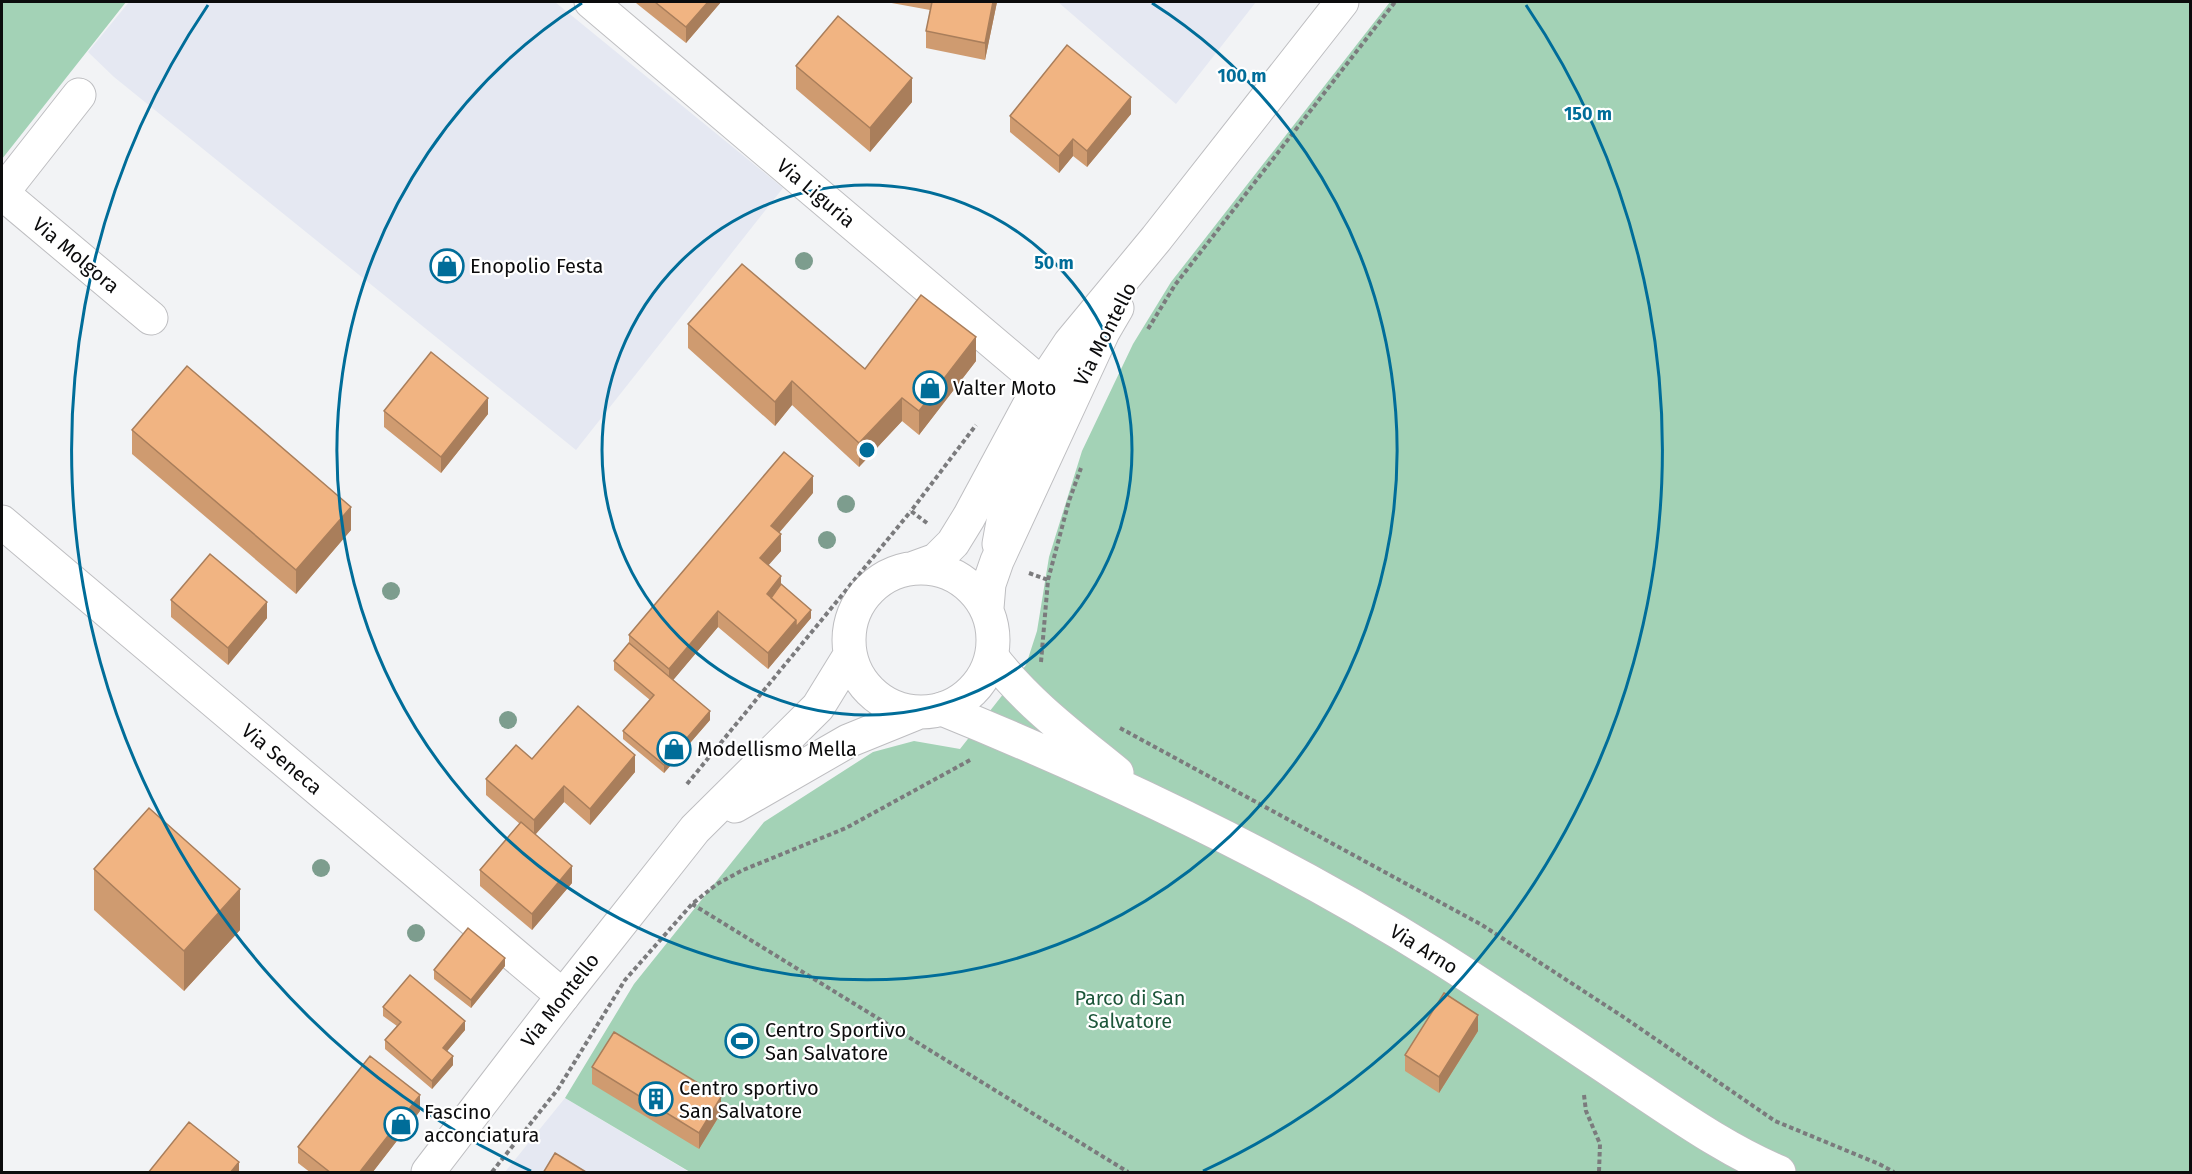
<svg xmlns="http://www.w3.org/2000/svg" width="2192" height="1174" font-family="'Fira Sans',sans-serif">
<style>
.built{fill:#e5e8f2}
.green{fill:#a3d2b6}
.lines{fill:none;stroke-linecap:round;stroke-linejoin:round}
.minor-casing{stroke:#bebec1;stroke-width:35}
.tertiary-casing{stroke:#bebec1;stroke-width:35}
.path{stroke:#7b7b7d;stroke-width:4;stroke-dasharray:4.5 3;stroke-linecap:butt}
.minor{stroke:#fff;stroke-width:33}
.tertiary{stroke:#fff;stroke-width:33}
.tree{fill:#7d9d8e}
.wall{fill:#cf9b70}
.shaded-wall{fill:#a97e5b}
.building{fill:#f1b482;stroke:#a97e5b;stroke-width:1.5}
.ring{fill:none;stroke:#006d99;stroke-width:3}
.labels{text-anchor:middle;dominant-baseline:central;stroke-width:4.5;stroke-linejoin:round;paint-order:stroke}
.street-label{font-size:20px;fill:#0c0c0d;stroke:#fff}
.poi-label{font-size:20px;fill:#0c0c0d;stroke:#fff;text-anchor:start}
.park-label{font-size:20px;fill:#1d563a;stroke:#fff}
.centre{fill:#006d99;stroke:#fff;stroke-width:3}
.ring-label{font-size:18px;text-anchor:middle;font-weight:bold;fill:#006d99;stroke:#fff;stroke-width:4.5;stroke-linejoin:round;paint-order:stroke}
</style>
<rect width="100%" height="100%" fill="#f2f3f5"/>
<!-- built -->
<path class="built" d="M129,2H555L783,188L576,450L114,77L88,52Z
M1058,2H1256L1176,104Z
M565,1098L689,1172H505Z"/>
<!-- green -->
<path class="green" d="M2,2H126L2,159Z
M1390,2H2190V1172H690L565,1098L634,984L764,822L873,752L914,741L960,749L1026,665L1037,631L1049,557L1082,451L1133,344L1171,282Z"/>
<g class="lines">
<defs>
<path id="minor" d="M591,2L1042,384L1049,400L1039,426L1010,483L999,544
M2,193L151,318
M2,193L79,95
M2,522L563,996
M992,657C1027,703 1073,737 1117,773
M942,709C1112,778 1281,858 1437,956C1505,999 1571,1044 1638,1089C1683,1119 1729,1151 1779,1172"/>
<path id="tertiary" d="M914,568L936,560L953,543L969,517L1032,400L1070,343L1156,239L1342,2
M849 640a72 72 0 1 1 144 0a72 72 0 1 1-144 0Z
M987,608L989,584L997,561L1103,332L1117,308
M735,806L848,741L917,713
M428,1172L563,996L695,829L818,707L850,655"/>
</defs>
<!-- minor casing -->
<use href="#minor" class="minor-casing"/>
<!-- tertiary casing -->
<use href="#tertiary" class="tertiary-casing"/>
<!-- path -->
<path class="path" d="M1148,329L1175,285L1395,2
M927,523L911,511L976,425
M1029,573L1048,580
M1041,662L1048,580L1069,501L1081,468
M1120,728L1482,925L1625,1018L1775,1121L1879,1164L1894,1172
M687,784L911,511
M692,904L1128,1172
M1584,1095L1586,1111L1600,1144L1599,1172
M492,1172L558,1089L625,980L692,904L717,884L743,870L846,828L972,759"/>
<!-- minor -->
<use href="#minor" class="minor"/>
<!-- tertiary -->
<use href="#tertiary" class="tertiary"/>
</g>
<!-- trees -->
<g class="tree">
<circle cx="804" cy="261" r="9"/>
<circle cx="846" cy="504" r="9"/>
<circle cx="827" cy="540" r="9"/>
<circle cx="391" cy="591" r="9"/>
<circle cx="508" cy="720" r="9"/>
<circle cx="321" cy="868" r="9"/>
<circle cx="416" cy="933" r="9"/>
</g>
<!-- wall -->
<path class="wall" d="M636,2H721L686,43L636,3Z
M886,2H997L985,60L926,48V31L930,10Z
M796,66L912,102L870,152L796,89Z
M1131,114L1087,167L1073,156L1059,173L1010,132V116Z
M688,324L865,369L976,361L919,435L902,421L859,467L792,405L775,426L688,348Z
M384,411L488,414L441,473L384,427Z
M132,430L351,530L296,594L132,454Z
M813,493L779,533L781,551L768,565L781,584L811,618L768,669L718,627L673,680L710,720L664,773L623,739V731L650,700L614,670V661L629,643V635Z
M171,600L267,618L228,665L171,617Z
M532,759L635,772L590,825L564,802L535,835L572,883L532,930L480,886V870L520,824L486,795V779Z
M94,869L240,930L184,991L94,910Z
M505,966L471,1008L434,979V970Z
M383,1007L465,1030L447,1051L453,1065L432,1089L385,1049V1040L397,1026L383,1016Z
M1478,1031L1439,1093L1405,1071V1055Z
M592,1067L721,1113L699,1149L592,1084Z
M420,1111L372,1173H311L298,1163V1147Z"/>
<!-- shaded-wall -->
<path class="shaded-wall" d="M708,2H721L686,43V27Z
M993,2H997L985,60V43Z
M912,78V102L870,152V128Z
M1131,97V114L1087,167V151Z
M1073,139V156L1059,173V156Z
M976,337V361L919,435V411Z
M792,381V405L775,426V402Z
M488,398V414L441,473V457Z
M902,398V421L859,467V443Z
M813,476V493L771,542V526Z
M351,507V530L296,594V570Z
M781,534V551L760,575V558Z
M781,576V593L771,606L767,594Z
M267,602V618L228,665V648Z
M811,610V618L768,669V653L796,620Z
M718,611V627L669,685V669Z
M710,711V720L664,773V765Z
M635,755V772L590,825V809Z
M564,786V802L534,836V820Z
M572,866V883L532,930V914Z
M240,889V930L184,991V951Z
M505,958V966L471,1008V1000Z
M1478,1015V1031L1439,1093V1077Z
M465,1021V1030L443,1056V1048Z
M453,1056V1065L432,1089V1081Z
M420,1095V1111L372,1173H359Z
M721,1097V1113L699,1149V1133Z
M239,1162V1173H230Z"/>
<!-- building -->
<path class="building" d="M655,2H708L686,27Z
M932,2H993L985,43L926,31Z
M838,16L912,78L870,128L796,66Z
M1067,45L1131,97L1087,151L1073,139L1059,156L1010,116Z
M742,264L865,369L921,295L976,337L919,411L902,398L859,443L792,381L775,402L688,324Z
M431,352L488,398L441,457L384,411Z
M187,366L351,507L296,570L132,430Z
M784,452L813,476L771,526L781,534L760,558L781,576L767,594L796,620L768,653L718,611L669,669L629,635Z
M210,554L267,602L228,648L171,600Z
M781,584L811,610L796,627V620L771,598Z
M629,643L710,711L664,765L623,731L654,695L614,661Z
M578,706L635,755L590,809L564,786L534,820L486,779L516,745L532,759Z
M149,808L240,889L184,951L94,869Z
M521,822L572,866L532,914L480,870Z
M468,928L505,958L471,1000L434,970Z
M410,975L465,1021L443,1048L453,1056L432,1081L385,1040L401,1022L383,1007Z
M1444,993L1478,1015L1439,1077L1405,1055Z
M614,1032L721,1097L699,1133L592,1067Z
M370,1056L420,1095L359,1173H331L298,1147Z
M189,1122L239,1162L230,1173H148Z
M555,1153L586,1172V1173H543Z"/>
<!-- distance rings -->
<g class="ring">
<circle cx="867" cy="450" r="265"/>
<path d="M1152 3A530 530 0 1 1 582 3"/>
<path d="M531 1171A795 795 0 0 1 208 5M1526 5A795 795 0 0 1 1203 1171"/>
</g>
<!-- icons -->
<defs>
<symbol id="shop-ring" viewBox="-11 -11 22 22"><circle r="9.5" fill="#fff" stroke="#006d99" stroke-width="1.5"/><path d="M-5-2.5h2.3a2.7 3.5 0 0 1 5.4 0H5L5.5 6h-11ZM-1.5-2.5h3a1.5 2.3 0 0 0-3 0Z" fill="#006d99"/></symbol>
<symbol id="stadium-ring" viewBox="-11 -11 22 22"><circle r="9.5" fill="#fff" stroke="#006d99" stroke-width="1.5"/><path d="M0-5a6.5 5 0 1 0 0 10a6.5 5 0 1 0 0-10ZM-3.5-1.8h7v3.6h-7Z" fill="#006d99"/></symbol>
<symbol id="building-ring" viewBox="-11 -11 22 22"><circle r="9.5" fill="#fff" stroke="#006d99" stroke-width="1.5"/><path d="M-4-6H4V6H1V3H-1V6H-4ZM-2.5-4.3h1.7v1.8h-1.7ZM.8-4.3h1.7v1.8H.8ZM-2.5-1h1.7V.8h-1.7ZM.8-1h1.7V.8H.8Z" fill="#006d99"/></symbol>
</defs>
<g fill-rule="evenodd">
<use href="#shop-ring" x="428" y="247" width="38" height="38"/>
<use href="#shop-ring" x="911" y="369" width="38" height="38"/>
<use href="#shop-ring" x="655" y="730" width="38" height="38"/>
<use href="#stadium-ring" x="723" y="1022" width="38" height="38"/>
<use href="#building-ring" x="637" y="1080" width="38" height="38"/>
<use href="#shop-ring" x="382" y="1105" width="38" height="38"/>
</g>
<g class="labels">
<!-- street labels -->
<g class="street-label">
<text transform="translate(816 193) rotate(40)">Via Liguria</text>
<text transform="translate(76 255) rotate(40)">Via Molgora</text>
<text transform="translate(1105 334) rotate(-63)">Via Montello</text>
<text transform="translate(282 759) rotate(40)">Via Seneca</text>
<text transform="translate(1424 949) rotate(32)">Via Arno</text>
<text transform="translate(560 1000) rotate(-52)">Via Montello</text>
</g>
<!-- poi labels -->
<g class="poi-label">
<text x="470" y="266">Enopolio Festa</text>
<text x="953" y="388">Valter Moto</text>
<text x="697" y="749">Modellismo Mella</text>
<text x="765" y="1030">Centro Sportivo<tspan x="765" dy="23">San Salvatore</tspan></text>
<text x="679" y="1088">Centro sportivo<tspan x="679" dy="23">San Salvatore</tspan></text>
<text x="424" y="1112">Fascino<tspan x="424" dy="23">acconciatura</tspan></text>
</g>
<!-- park labels -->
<g class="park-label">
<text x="1130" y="998">Parco di San<tspan x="1130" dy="23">Salvatore</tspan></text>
</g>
</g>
<circle cx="867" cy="450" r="9" class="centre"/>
<g class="ring-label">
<text x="1242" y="82">100 m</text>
<text x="1588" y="120">150 m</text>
<text x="1054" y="269">50 m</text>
</g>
<!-- border -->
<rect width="2192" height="1174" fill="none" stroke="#0c0c0d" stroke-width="6"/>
</svg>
